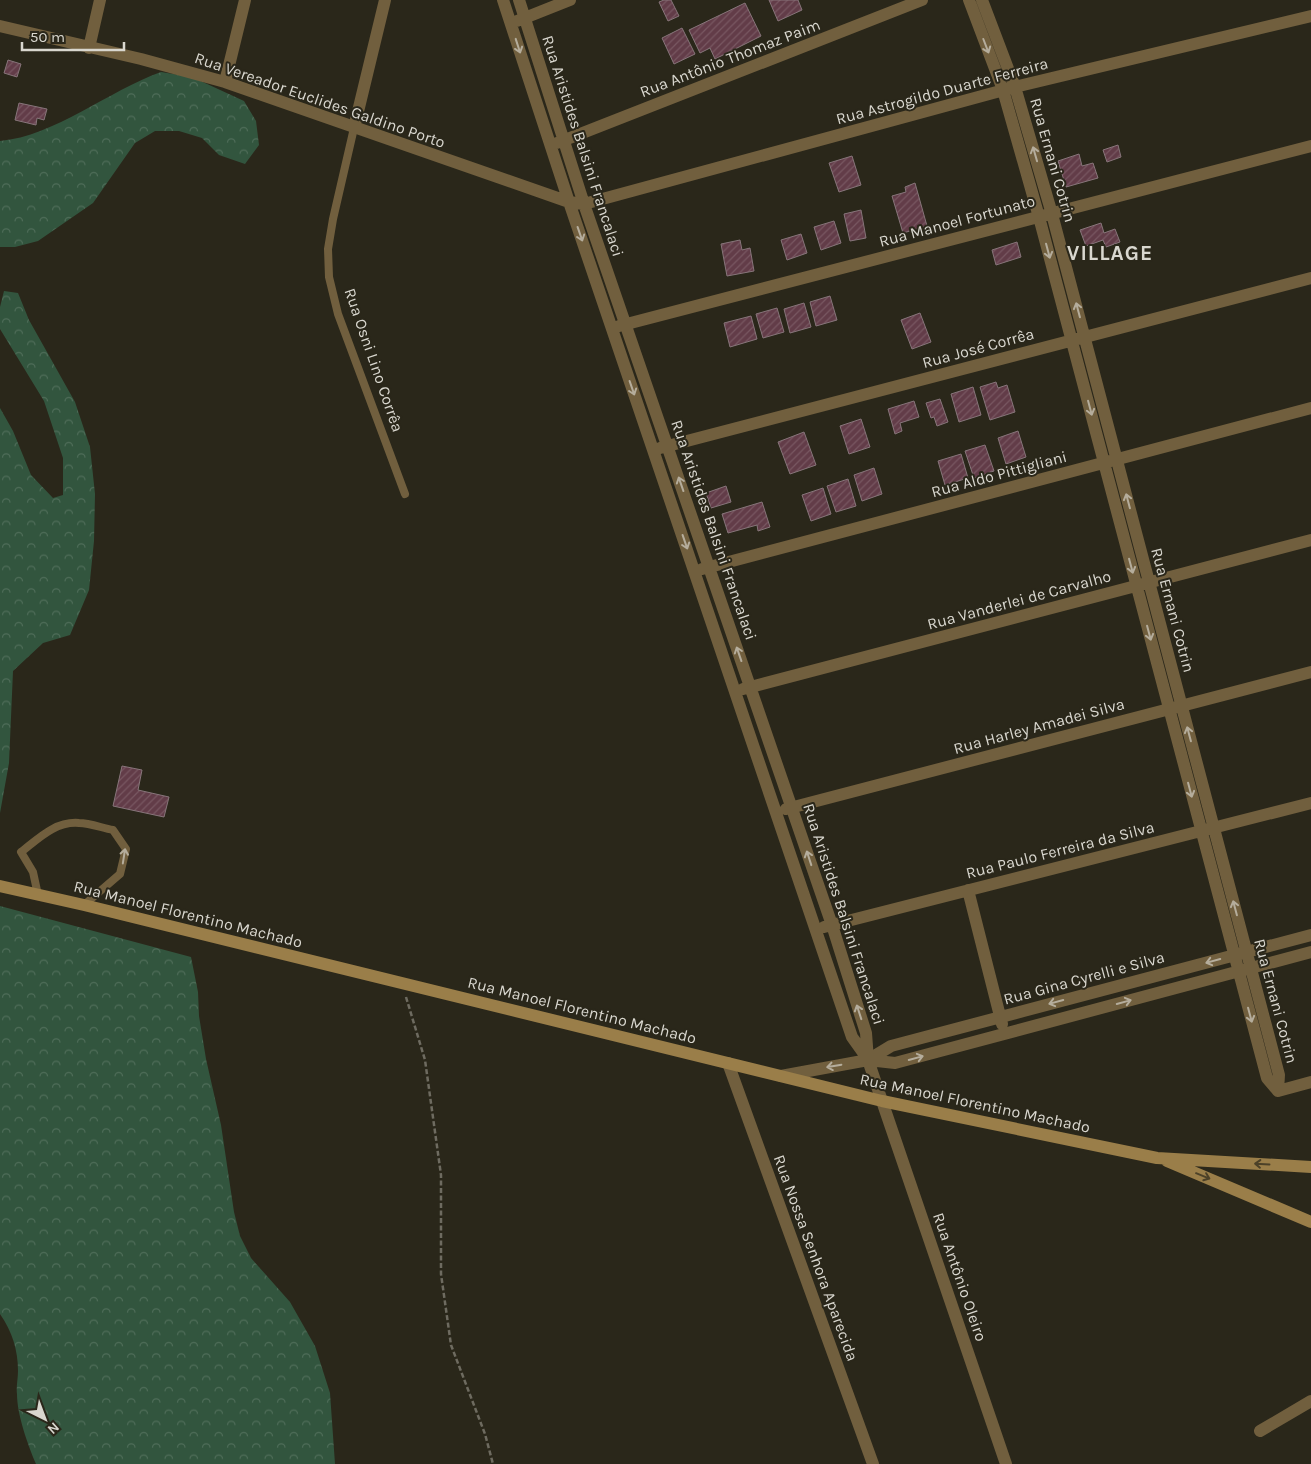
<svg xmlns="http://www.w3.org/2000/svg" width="1311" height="1464" font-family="Karla,sans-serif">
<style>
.forest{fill:url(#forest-crowns)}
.building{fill:url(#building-hatch);stroke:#87757a}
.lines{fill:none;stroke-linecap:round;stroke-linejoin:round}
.path{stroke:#6e6b60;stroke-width:2.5;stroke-dasharray:5 2.5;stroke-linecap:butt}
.service{stroke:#715f3e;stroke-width:8}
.minor{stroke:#715f3e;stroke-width:12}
.secondary{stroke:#9a7e49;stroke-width:12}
.oneway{stroke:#b5ad9c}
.oneway2{stroke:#4c4128}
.labels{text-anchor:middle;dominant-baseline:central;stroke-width:4;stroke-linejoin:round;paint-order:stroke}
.street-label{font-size:16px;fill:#d9d7cf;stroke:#2a271a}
.district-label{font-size:21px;font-weight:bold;letter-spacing:1px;fill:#d9d7cf;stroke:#2a271a}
</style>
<defs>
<pattern id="forest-crowns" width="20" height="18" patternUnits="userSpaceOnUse" patternTransform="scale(1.25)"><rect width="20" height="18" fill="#32553e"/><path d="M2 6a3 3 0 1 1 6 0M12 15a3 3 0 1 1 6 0" fill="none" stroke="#4f6d59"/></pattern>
<pattern id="building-hatch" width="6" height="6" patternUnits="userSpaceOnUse" patternTransform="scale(1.25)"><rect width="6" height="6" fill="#623c48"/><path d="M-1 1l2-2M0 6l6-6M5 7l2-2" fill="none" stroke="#785761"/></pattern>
</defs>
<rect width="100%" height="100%" fill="#2a271a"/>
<!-- forest -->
<path class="forest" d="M161,72L192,77L244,101L256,121L259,145L245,164L219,155L202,138L179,131H155L135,143L93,203L38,241L15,247H0V141C55,136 108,91 161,72Z
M4,291L18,293L29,320L75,402L90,447L95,494L94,541L89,590L70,635L43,643L13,671L9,763L0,813V408L13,431L31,475L53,498L63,495V458L44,401L0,329V307Z
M0,906L191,957L198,992L199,1016L206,1059L221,1125L234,1212L240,1236L251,1258L290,1302L315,1346L330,1393L335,1464H36C28,1445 17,1415 17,1394C16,1387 18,1379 18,1371C18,1350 12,1331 0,1314Z"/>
<!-- building -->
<path class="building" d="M664,0H671L679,16L668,21L659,2Z
M769,0H798L802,10L778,21Z
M745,3L761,36L715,59L710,48L700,53L689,30Z
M682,28L695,54L674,64L662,38Z
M8,60L21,64L17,77L4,73Z
M19,103L47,109L44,120L37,118L36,125L15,120Z
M1118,145L1121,157L1107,162L1103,150Z
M1079,154L1082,166L1093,163L1098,178L1066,187L1058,161Z
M852,156L861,185L839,192L829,163Z
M915,183L927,226L903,233L892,196L906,192L905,187Z
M861,210L866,238L850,241L844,214Z
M834,221L841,243L821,250L814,227Z
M1101,223L1104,233L1115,229L1120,242L1106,247L1103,240L1086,246L1080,230Z
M801,234L807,253L787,260L781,240Z
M740,240L742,250L750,248L754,271L727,276L721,244Z
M1017,242L1021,257L996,265L992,250Z
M830,296L837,320L816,326L810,302Z
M804,303L811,327L790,333L784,309Z
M777,308L784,332L763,338L756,314Z
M920,313L931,342L912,349L901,320Z
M751,316L757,339L730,347L724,323Z
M996,382L998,388L1007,385L1015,412L990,420L980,387Z
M973,387L981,415L959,422L951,394Z
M940,399L948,422L937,426L934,417L931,418L926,403Z
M914,401L919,417L900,423L902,431L895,434L888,409Z
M861,419L870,447L849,454L840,426Z
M1018,431L1026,457L1006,464L998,438Z
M804,432L816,465L790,474L778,442Z
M985,445L994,471L974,478L965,451Z
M961,454L968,478L945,485L938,461Z
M874,468L882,494L862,501L854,475Z
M848,479L856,506L836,512L827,486Z
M726,486L731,502L711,508L706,493Z
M823,488L831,514L811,521L802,495Z
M762,502L770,527L758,531L757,525L728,533L722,514Z
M122,766L142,770L138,790L169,797L164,817L113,806Z"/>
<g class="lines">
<!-- path -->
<path class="path" d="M406,997L425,1060L441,1175V1274L451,1345L485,1434L493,1464"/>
<!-- service -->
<path class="service" d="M354,128L333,219L328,249L329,277L338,314L405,494
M38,895L33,872L21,852C38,839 55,821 79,823C90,823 102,828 113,830L126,849L120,874L84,905"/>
<!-- minor -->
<path class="minor" d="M503,0L569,202L852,1037L867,1058
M519,0L584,204L832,925L866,1033L868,1060L1006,1464
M969,0L1003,90L1039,217L1267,1078L1278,1091
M982,0L1015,87L1052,214L1279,1075L1278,1091
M517,21L570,0
M0,26L141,59L225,82L569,202L584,204L1015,87L1311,16
M89,48L100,0
M225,82L245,0
M354,128L385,0
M557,143L922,0
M619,326L1311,146
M660,448L1311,278
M702,569L1311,408
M743,689L1311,540
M786,809L1311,672
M968,890L1002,1024
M824,927L1311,803
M868,1060L895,1063L1311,952
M728,1063L873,1464
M781,1076L868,1060L891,1046L1311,935
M1278,1091L1311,1082
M1260,1431L1311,1401"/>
<!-- secondary -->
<path class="secondary" d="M0,886L84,905L882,1101L1157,1158L1311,1167
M1167,1161L1311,1222"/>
</g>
<!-- one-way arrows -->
<defs><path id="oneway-shaft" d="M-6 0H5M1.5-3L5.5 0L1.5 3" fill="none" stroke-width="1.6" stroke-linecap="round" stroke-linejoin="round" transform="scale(1.25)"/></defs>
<g class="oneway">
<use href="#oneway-shaft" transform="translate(518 46) rotate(72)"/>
<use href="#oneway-shaft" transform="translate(986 46) rotate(69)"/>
<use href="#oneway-shaft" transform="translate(1035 154) rotate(-106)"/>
<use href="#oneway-shaft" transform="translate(580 234) rotate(71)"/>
<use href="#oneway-shaft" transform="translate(1048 251) rotate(75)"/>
<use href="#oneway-shaft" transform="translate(1078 310) rotate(-105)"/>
<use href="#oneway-shaft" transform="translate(632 388) rotate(71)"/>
<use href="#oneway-shaft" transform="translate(1090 408) rotate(75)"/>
<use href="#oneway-shaft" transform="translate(681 484) rotate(-109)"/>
<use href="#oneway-shaft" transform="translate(1128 501) rotate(-105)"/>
<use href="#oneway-shaft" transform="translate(685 542) rotate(71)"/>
<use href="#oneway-shaft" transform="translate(1131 566) rotate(75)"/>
<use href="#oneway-shaft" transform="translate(1149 633) rotate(75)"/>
<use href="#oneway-shaft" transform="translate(739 654) rotate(-109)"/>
<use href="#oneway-shaft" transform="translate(1189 734) rotate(-105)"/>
<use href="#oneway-shaft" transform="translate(1190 790) rotate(75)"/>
<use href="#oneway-shaft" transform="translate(124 856) rotate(-81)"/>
<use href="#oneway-shaft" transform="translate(809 858) rotate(-108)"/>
<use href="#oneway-shaft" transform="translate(1235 908) rotate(-105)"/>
<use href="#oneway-shaft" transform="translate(1213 961) rotate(165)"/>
<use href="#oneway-shaft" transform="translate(1056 1002) rotate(165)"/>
<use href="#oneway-shaft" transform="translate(1124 1002) rotate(-15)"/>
<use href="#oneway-shaft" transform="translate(859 1012) rotate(-108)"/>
<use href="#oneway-shaft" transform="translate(1250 1015) rotate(75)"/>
<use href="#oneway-shaft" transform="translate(916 1058) rotate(-15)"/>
<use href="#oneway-shaft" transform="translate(834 1066) rotate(170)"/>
</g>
<g class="oneway2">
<use href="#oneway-shaft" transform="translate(1262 1164) rotate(-177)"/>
<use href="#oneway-shaft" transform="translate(1203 1176) rotate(22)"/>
</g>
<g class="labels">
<!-- street labels -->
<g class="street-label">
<text transform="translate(730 58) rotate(-21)">Rua Antônio Thomaz Paim</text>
<text transform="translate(942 91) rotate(-15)">Rua Astrogildo Duarte Ferreira</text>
<text transform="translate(320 100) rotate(19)">Rua Vereador Euclides Galdino Porto</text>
<text transform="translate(583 146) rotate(72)">Rua Aristides Balsini Francalaci</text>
<text transform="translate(1053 160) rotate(74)">Rua Ernani Cotrin</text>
<text transform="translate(957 221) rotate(-15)">Rua Manoel Fortunato</text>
<text transform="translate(978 348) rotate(-15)">Rua José Corrêa</text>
<text transform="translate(374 360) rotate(71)">Rua Osni Lino Corrêa</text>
<text transform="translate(999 474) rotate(-15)">Rua Aldo Pittigliani</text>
<text transform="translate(714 530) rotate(71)">Rua Aristides Balsini Francalaci</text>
<text transform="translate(1019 600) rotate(-15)">Rua Vanderlei de Carvalho</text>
<text transform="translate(1173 610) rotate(75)">Rua Ernani Cotrin</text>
<text transform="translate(1039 726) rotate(-15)">Rua Harley Amadei Silva</text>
<text transform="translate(1060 850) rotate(-14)">Rua Paulo Ferreira da Silva</text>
<text transform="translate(188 914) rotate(14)">Rua Manoel Florentino Machado</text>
<text transform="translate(844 914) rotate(72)">Rua Aristides Balsini Francalaci</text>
<text transform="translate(1084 978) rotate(-15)">Rua Gina Cyrelli e Silva</text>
<text transform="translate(1276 1001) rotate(75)">Rua Ernani Cotrin</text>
<text transform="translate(582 1010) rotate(14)">Rua Manoel Florentino Machado</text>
<text transform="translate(975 1103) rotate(12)">Rua Manoel Florentino Machado</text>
<text transform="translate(816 1258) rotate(70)">Rua Nossa Senhora Aparecida</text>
<text transform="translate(960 1277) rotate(71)">Rua Antônio Oleiro</text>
</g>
<!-- district labels -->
<g class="district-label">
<text x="1110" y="253">VILLAGE</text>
</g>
</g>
<!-- north arrow -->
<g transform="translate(45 1419) rotate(138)" stroke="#2a271a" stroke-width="4" paint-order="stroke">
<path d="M0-4L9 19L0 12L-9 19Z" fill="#d9d7cf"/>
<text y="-8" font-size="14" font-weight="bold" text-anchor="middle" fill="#d9d7cf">N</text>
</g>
<!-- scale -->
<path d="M22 42v8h102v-8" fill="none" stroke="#d9d7cf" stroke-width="2.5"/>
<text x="30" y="42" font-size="15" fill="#d9d7cf" stroke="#2a271a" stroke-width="4" paint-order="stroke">50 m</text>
</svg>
